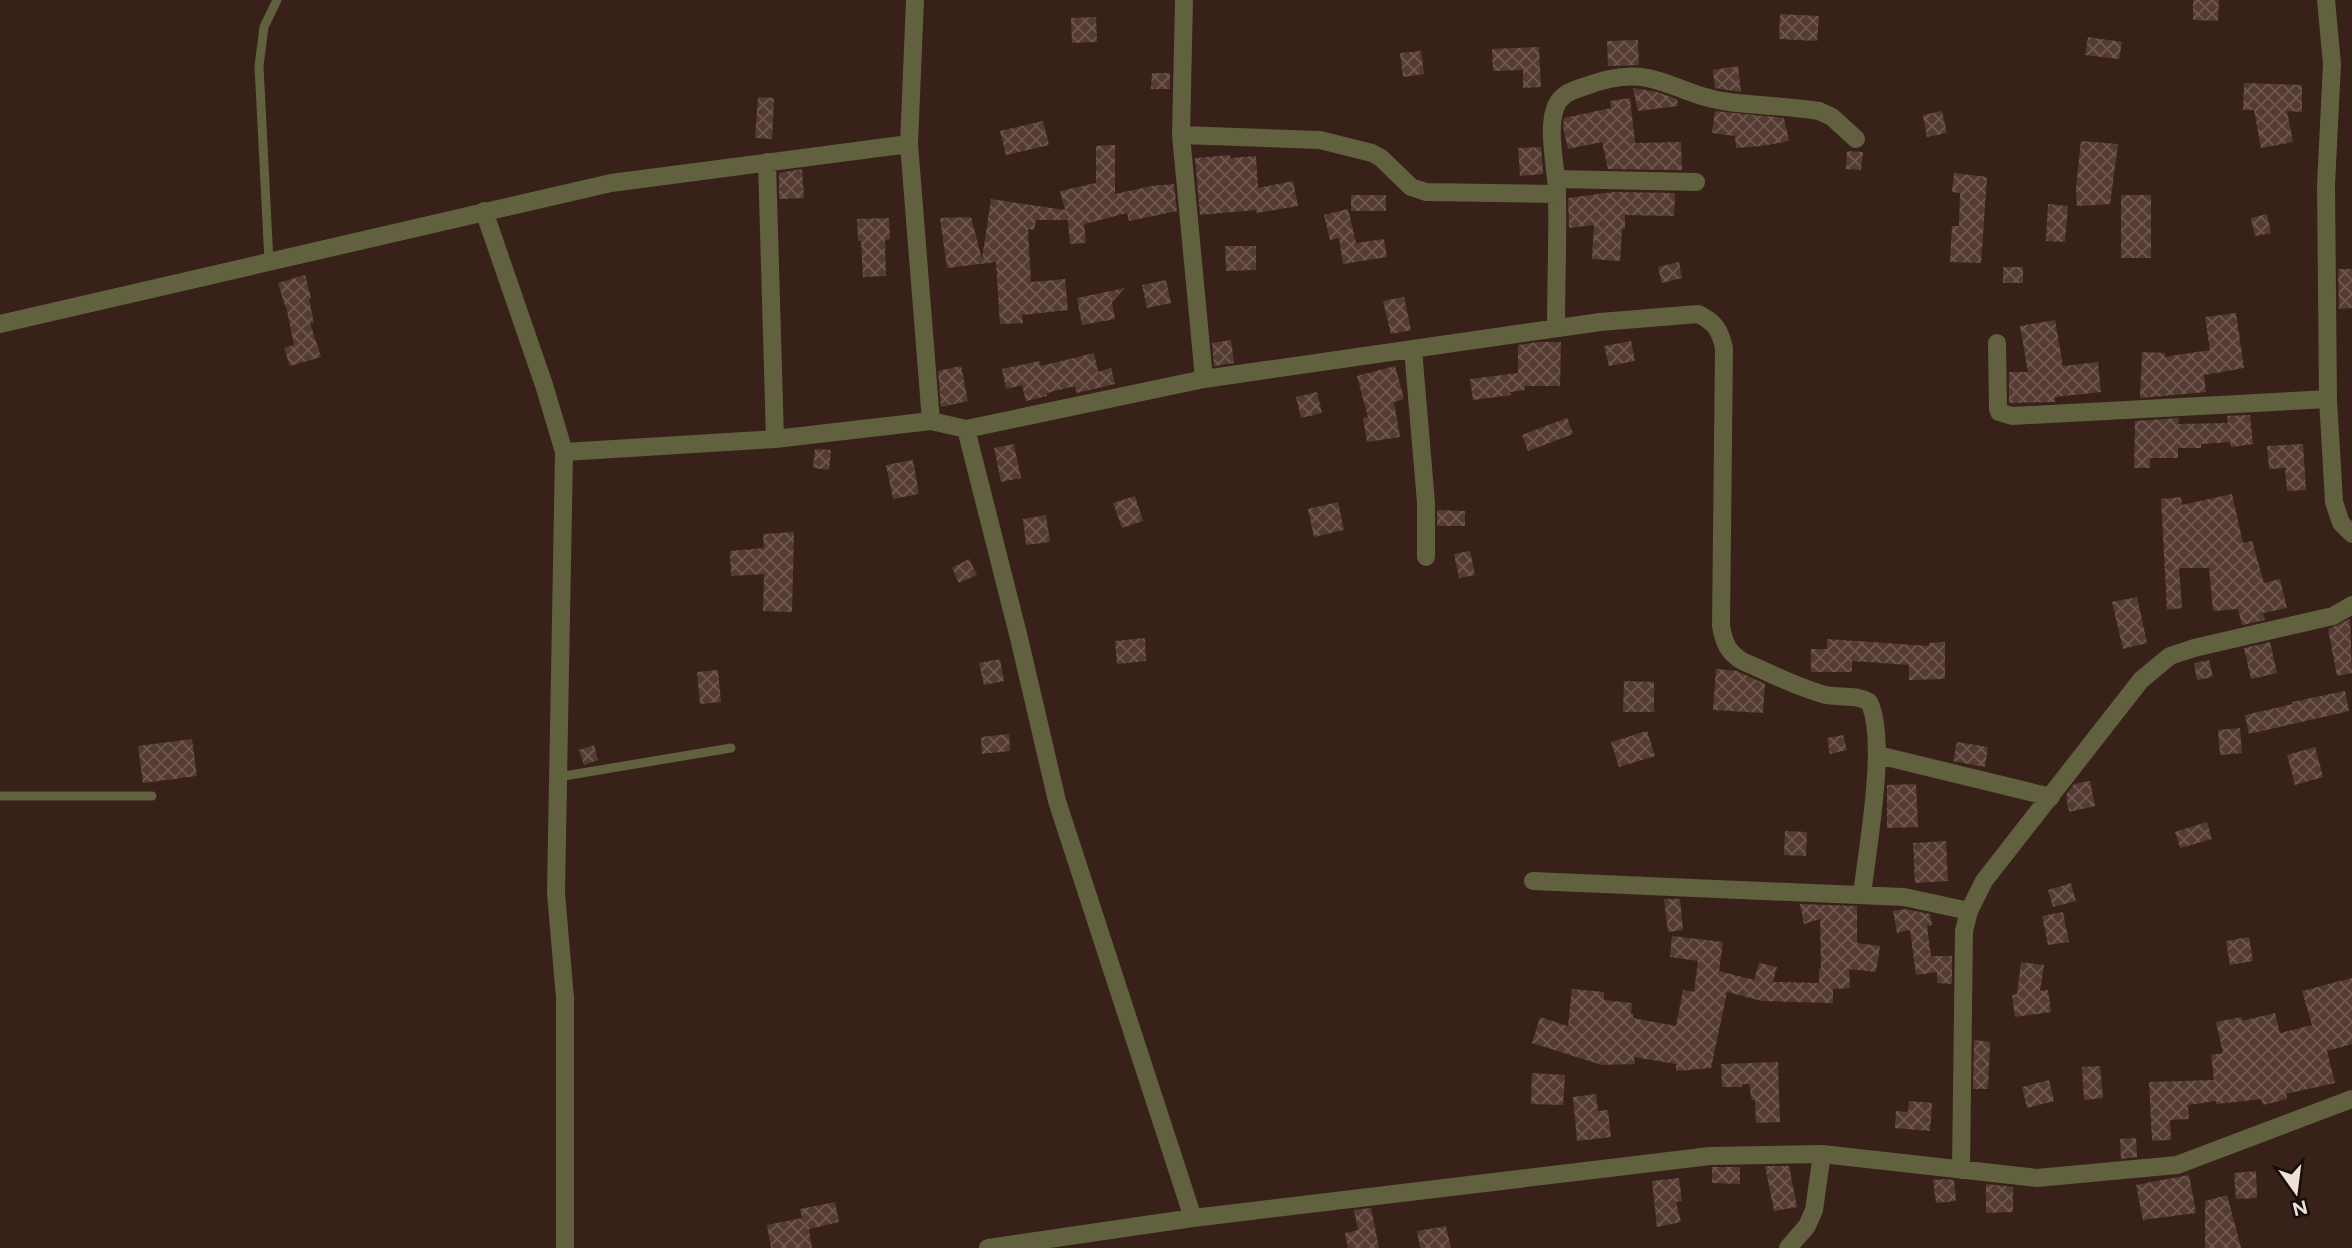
<svg xmlns="http://www.w3.org/2000/svg" width="2352" height="1248" font-family="Figtree,sans-serif">
<style>
.building{fill:url(#building-cross-hatch)}
.lines{fill:none;stroke-linecap:round;stroke-linejoin:round}
.lane{stroke:#61603f;stroke-width:9}
.street{stroke:#61603f;stroke-width:18}
</style>
<defs>
<pattern id="building-cross-hatch" width="8" height="8" patternUnits="userSpaceOnUse" patternTransform="scale(1.75)"><rect width="8" height="8" fill="#553c33"/><path d="M0 0l8 8M0 8l8-8" fill="none" stroke="#6e5850"/></pattern>
</defs>
<rect width="100%" height="100%" fill="#372118"/>
<!-- building -->
<path class="building" d="M2193,0H2219L2218,21L2193,20Z
M1780,14L1819,16L1817,41L1779,39Z
M1096,17L1097,42L1072,43L1071,18Z
M2088,37L2122,42L2119,59L2085,55Z
M1638,40L1639,65L1608,66L1607,41Z
M1539,47L1541,87L1523,88V70L1493,71L1492,49Z
M1421,51L1424,74L1403,77L1400,53Z
M1738,66L1741,92L1715,88L1713,70Z
M1152,73H1170V89H1151Z
M2244,83L2302,85V112L2287,111L2293,142L2261,148L2254,110H2243Z
M1633,88L1657,92L1677,99L1678,106L1638,111Z
M758,97L774,98L772,139L755,138Z
M1630,98L1635,143L1681,142L1682,170L1608,169L1602,142L1568,149L1563,127L1564,118L1611,108L1610,101Z
M1715,111L1784,118L1789,141L1762,146L1736,148L1735,136L1712,133Z
M1942,111L1947,133L1927,137L1923,115Z
M1043,121L1049,145L1006,155L1000,131Z
M2081,141L2118,144L2110,204L2077,206L2076,187Z
M1115,145V194L1151,186L1174,184L1177,211L1129,221L1127,213L1084,224L1086,243L1070,244L1068,220H1036L1034,230L1028,229L1031,282L1065,279L1068,310L1022,315L1023,323L1000,324L996,262L947,268L940,218L971,217L982,259L991,199L1065,210L1060,191L1096,183V146Z
M1541,147L1543,174L1520,176L1518,148Z
M1847,151L1863,152L1861,170L1846,169Z
M1230,155V158L1256,156L1258,188L1293,181L1298,206L1257,213L1256,210L1200,215L1195,158Z
M802,169L804,198L779,199V173Z
M1954,173L1987,177L1981,263L1950,262L1952,226H1959L1960,193L1952,192Z
M1614,192L1675,193L1674,216L1625,215V229H1622L1620,261L1592,259L1594,225L1569,228L1568,198Z
M1351,195H1386V211H1351Z
M2121,195H2151V258H2121Z
M2048,204L2068,206L2065,242L2046,241Z
M1348,209L1356,243L1384,239L1387,257L1343,264L1339,238L1330,240L1324,215Z
M2267,214L2271,233L2255,236L2251,218Z
M889,218L890,239L885,240L886,276L863,277L861,241H858L857,219Z
M1225,246H1256V270L1226,271Z
M1679,262L1682,278L1662,283L1658,267Z
M2003,267H2023V283H2003Z
M2338,269H2352V308L2339,309Z
M305,275L311,298L309,299L314,323H310L321,357L290,366L284,348L294,345L286,306H285L278,283Z
M1166,280L1171,303L1147,308L1142,285Z
M1125,288L1112,302L1115,319L1082,325L1077,298Z
M1404,297L1411,330L1391,334L1383,301Z
M2236,313L2244,368L2204,375L2206,392L2140,398L2142,352L2165,353L2164,357L2210,350L2205,317Z
M2055,320L2063,366L2098,362L2101,392L2055,397V402L2009,403V372H2028L2020,326Z
M1231,340L1234,363L1214,366L1212,343Z
M1631,341L1635,361L1609,366L1604,346Z
M1538,342H1561L1560,386H1525V390L1510,392L1511,395L1473,400L1470,379L1518,373V345Z
M1094,353L1098,372L1111,368L1115,384L1077,393L1075,386L1047,393V396L1026,401L1022,385L1006,389L1002,369L1039,361L1041,366Z
M961,366L968,401L941,407L938,371Z
M1395,366L1404,399L1394,402L1400,437L1367,442L1363,418L1368,417L1357,376Z
M1317,392L1322,413L1301,418L1296,397Z
M2250,415L2253,444L2231,447L2230,442L2201,444V448H2178V458H2150V468H2134L2135,421L2179,418L2178,424L2228,423L2227,416Z
M1567,418L1573,434L1528,451L1522,435Z
M1014,444L1021,478L1001,482L994,448Z
M2303,444L2306,490L2287,491L2285,468L2269,469L2267,446Z
M815,449L831,450L829,470L813,468Z
M913,460L919,494L893,499L886,465Z
M2232,494L2243,543L2252,541L2264,583L2280,579L2287,608L2263,613L2265,620L2242,625L2238,609L2213,611L2209,568H2179L2182,608L2167,610L2161,499L2181,497L2182,505Z
M1135,496L1143,521L1122,528L1113,503Z
M1338,502L1344,530L1314,537L1308,509Z
M1437,510L1465,511V526H1437Z
M1046,515L1050,542L1026,545L1023,519Z
M794,532L792,612L763,611L764,574L731,576L730,551L764,548L763,534Z
M1470,551L1475,575L1459,578L1454,554Z
M969,559L977,575L959,583L952,568Z
M2137,597L2147,643L2123,649L2112,602Z
M2350,619L2352,673L2337,676L2328,629Z
M1145,638L1146,661L1117,664L1115,641Z
M1827,639L1929,646V643L1945,642V679L1909,680V665L1852,661V672H1811V649H1827Z
M2270,642L2277,673L2251,679L2244,648Z
M1000,659L1004,681L984,685L979,663Z
M2209,660L2213,677L2197,680L2194,663Z
M1716,669L1737,671L1765,684L1763,713L1713,710Z
M718,670L721,702L700,704L697,672Z
M1624,681L1654,682V712H1623Z
M2345,691L2349,711L2249,734L2245,715L2293,704L2292,702Z
M2240,728L2242,753L2220,755L2218,730Z
M1647,731L1655,756L1619,767L1611,742Z
M1009,734L1010,751L982,754L981,737Z
M1843,735L1847,750L1830,754L1827,738Z
M192,739L197,776L143,783L138,746Z
M1957,742L1988,747L1985,767L1953,761Z
M594,745L598,760L584,765L579,750Z
M2315,747L2323,777L2295,785L2287,755Z
M2090,781L2095,806L2069,812L2066,795L2074,784Z
M1916,784L1918,827L1887,828V785Z
M2207,822L2212,839L2180,848L2175,832Z
M1785,831L1807,832L1806,856L1784,855Z
M1946,841L1948,881L1915,883L1913,843Z
M2071,883L2076,901L2053,907L2048,890Z
M1664,899H1680L1683,930L1668,932Z
M1800,904L1857,906V943L1880,946L1876,972L1849,969L1850,988L1833,989V1003L1762,1001L1727,992L1711,1068L1676,1071V1064L1634,1057L1635,1064L1602,1065L1532,1043L1540,1017L1568,1026L1572,989L1604,992V1000L1632,1003L1631,1015L1633,1014V1018L1676,1026L1683,990L1694,992L1698,961L1670,957L1672,936L1723,942L1719,971L1754,980L1759,963L1777,967L1773,982L1819,983V969H1821L1820,919L1804,924Z
M1905,909L1930,914L1932,925L1927,926L1931,956H1952V984L1937,983V972L1916,975L1910,930L1897,933L1893,911Z
M2063,912L2069,942L2048,945L2042,916Z
M2249,937L2253,961L2230,965L2226,941Z
M2021,962L2044,965L2040,991L2048,990L2051,1012L2015,1017L2012,995L2017,994Z
M2352,978V1044L2327,1051L2335,1083L2286,1094L2287,1099L2263,1105L2261,1099L2217,1104L2216,1101L2188,1105L2189,1119L2170,1120L2171,1140L2152,1141L2149,1082L2214,1080L2211,1055L2223,1053L2216,1022L2241,1017L2242,1021L2275,1013L2280,1033L2312,1025L2302,991Z
M1974,1040L1990,1042L1988,1089H1973Z
M1778,1062L1780,1122L1756,1123L1755,1100H1752L1749,1084H1742V1087H1722L1721,1064Z
M2100,1066L2103,1098L2084,1100L2082,1067Z
M1532,1073L1565,1075L1563,1105L1531,1104Z
M2049,1080L2054,1101L2027,1108L2022,1087Z
M1596,1094L1598,1111L1608,1110L1611,1137L1577,1141L1573,1097Z
M1909,1101L1932,1103L1930,1131L1895,1128L1896,1111L1908,1112Z
M2136,1138L2137,1157L2121,1159L2120,1139Z
M1765,1166H1789L1797,1207L1774,1211Z
M1712,1167H1740V1184L1712,1183Z
M2256,1171L2257,1198L2236,1199L2234,1173Z
M2189,1175L2196,1213L2143,1220L2136,1185Z
M1679,1178L1682,1201L1676,1202L1681,1222L1657,1227L1652,1181Z
M1944,1179L1954,1180L1956,1201L1936,1203L1933,1180Z
M1986,1184L2013,1187V1212L1986,1213Z
M2227,1195L2241,1248H2205V1201Z
M835,1202L839,1222L809,1229L812,1248H771L767,1225L802,1218L800,1209Z
M1371,1208L1379,1248H1348L1345,1233L1358,1230L1354,1210Z
M1446,1226L1451,1248H1420L1417,1231Z"/>
<g class="lines">
<!-- lane -->
<path class="lane" d="M269,262L259,66L264,27L277,0
M558,777L731,748
M0,796H152"/>
<!-- street -->
<path class="street" d="M915,0L909,144L931,421L966,429L1019,638L1057,801L1193,1218
M1184,0L1181,135L1204,379
M2326,0L2332,64L2326,185L2328,399L2334,502L2341,523L2352,534
M1181,135L1320,140L1372,153L1381,158L1411,187L1426,192L1557,194
M767,162L775,439
M1556,179L1696,182
M484,211L544,385L564,452
M0,324L611,183L909,144
M1556,328C1556,284 1558,240 1557,195C1557,169 1546,130 1556,106C1562,93 1574,90 1586,86C1654,60 1669,94 1729,102C1759,106 1789,106 1819,111L1832,117L1856,139
M1997,343L1998,409L1999,412L2012,416L2328,399
M1413,349L1426,503V557
M966,429L1204,379L1600,322L1698,314C1715,322 1720,330 1724,348L1721,626C1724,643 1728,653 1744,662C1771,673 1798,688 1826,695C1841,698 1855,694 1869,702C1888,740 1867,849 1862,895
M1878,755L2051,797
M1533,881L1904,897L1969,911
M1961,1170L1964,931L1969,911L1984,881L2141,680L2170,656L2194,648L2333,616L2352,605
M565,1248V998L556,893L564,452L775,439L931,421
M988,1248L1193,1218L1710,1156L1822,1154L2037,1178L2177,1165L2352,1099
M1788,1248L1807,1226L1814,1210L1822,1154"/>
</g>
<!-- north arrow -->
<g transform="translate(2296 1192) rotate(166)" stroke="#170d09" stroke-width="5" paint-order="stroke">
<path d="M0-5L12 26L0 18L-12 26Z" fill="#efe0da"/>
<text y="-10" font-size="19" font-weight="bold" text-anchor="middle" fill="#efe0da">N</text>
</g>
</svg>
